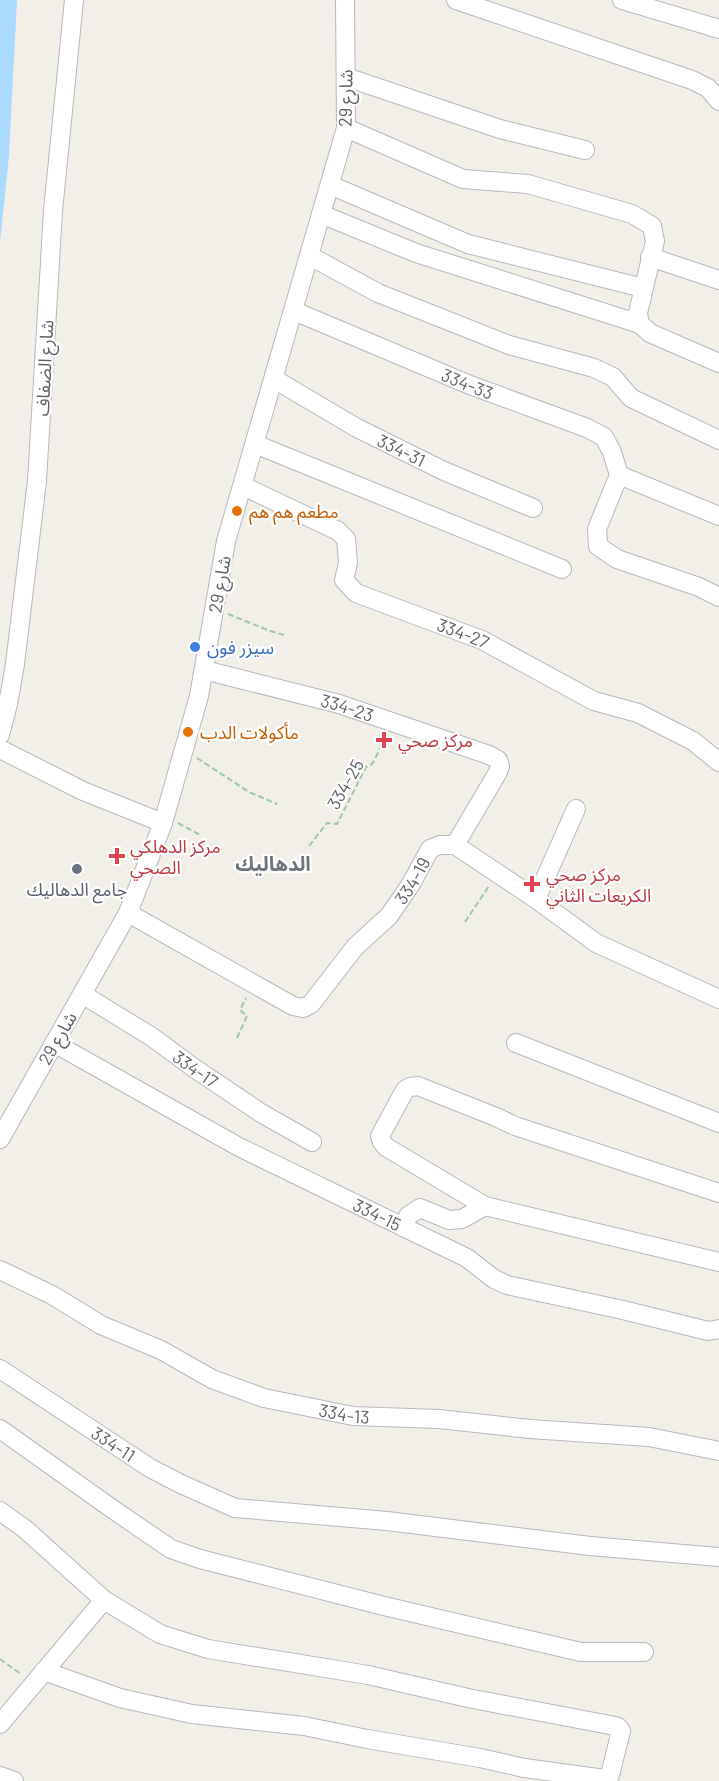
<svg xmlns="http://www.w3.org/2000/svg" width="719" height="1781" font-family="Barlow,'Noto Sans Arabic',sans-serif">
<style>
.water{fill:#aadaff}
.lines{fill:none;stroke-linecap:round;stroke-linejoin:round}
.minor-casing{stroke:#b5b8bc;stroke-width:20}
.path{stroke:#9cc7a9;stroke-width:2;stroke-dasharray:6 3;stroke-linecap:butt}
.minor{stroke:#fff;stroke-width:18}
.food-dot{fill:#e8710a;stroke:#fff;stroke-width:2}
.shop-dot{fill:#3f7fe0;stroke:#fff;stroke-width:2}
.health-dot{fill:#e0444e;stroke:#fff;stroke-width:2}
.worship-dot{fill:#6b7280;stroke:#fff;stroke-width:2}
.labels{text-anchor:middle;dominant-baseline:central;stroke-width:4.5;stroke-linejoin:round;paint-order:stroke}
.street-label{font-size:18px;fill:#5f6368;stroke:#fff}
.food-label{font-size:18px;fill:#c56008;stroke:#fff;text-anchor:start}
.shop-label{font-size:18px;fill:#366cbe;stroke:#fff;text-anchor:start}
.health-label{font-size:18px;fill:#be3a42;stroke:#fff;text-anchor:start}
.worship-label{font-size:18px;fill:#5b616d;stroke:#fff}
.neighbourhood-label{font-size:20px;font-weight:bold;fill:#70757a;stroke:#fff}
</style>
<rect width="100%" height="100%" fill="#f1efe8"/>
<!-- water -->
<path class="water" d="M0,0H17L9,155L0,243Z"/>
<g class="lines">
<defs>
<g id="minor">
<path d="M456,0L692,80L708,88L719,101"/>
<path d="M622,0L719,29"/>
<path d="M346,77L500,129L585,150"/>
<path d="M346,128L463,179L528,184L632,214L652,226L655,241L638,313L640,324L650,333L719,363"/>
<path d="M330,185L468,244L643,288"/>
<path d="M321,214L416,253L640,324"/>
<path d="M310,256L378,293L509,345L594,368L613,377L631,398L719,440"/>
<path d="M650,257L719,280"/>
<path id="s1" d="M294,311L470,385L587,428L604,437L612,452L619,475"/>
<path id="s2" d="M274,379L357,428L444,471L533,508"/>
<path d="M255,444L562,569"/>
<path d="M619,475L597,529L598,546L617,559L699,587L719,597"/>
<path d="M619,475L719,516"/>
<path id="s3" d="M243,486L338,531L346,539L348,563L344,580L356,593L482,640L594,701L638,713L693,741L719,762"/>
<path id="s4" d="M204,670L339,704L489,755L498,760L500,766L498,772L455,845"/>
<path d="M0,735L8,704L15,664L37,481L53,211L74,0"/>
<path d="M0,749L83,791L163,823"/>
<path d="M536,899L576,809"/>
<path id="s5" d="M128,913L293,1006L303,1008L311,1004L355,947L389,916L411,884L430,849L440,845H455L536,899L596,943L719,999"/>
<path id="s6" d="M82,994L152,1037L194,1068L261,1113L312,1142"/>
<path id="s7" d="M54,1043L239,1147L467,1258L494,1279L507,1285L623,1310L708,1331L719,1329"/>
<path d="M516,1043L719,1123"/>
<path d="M0,1139L128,913L163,823L199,696L226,541L346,128L345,0"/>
<path d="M719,1193L515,1126L496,1117L418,1086L410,1087L405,1090L380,1136L382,1142L386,1147L485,1206L719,1262"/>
<path d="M403,1227L408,1216L420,1208L449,1220L462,1219L485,1206"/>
<path id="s8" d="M0,1270L52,1295L101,1325L161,1350L212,1379L264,1398L353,1416L439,1419L530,1429L649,1437L719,1451"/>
<path id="s9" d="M0,1369L150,1468L181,1484L235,1508L387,1521L590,1546L719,1557"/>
<path d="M0,1429L111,1508L171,1549L200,1559L384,1606L581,1652H644"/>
<path d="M0,1511L25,1529L104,1600L160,1634L208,1649L368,1675L468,1698L610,1725L618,1727L621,1731L610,1775L609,1778L605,1779L524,1768L480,1758L367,1739L304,1726L192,1714L120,1698L44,1671"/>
<path d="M0,1724L104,1600"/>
<path d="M0,1776L14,1781"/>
</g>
</defs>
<!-- minor casing -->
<use href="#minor" class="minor-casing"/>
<!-- path -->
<path class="path" d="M228,614L270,631L284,635
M197,758L249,792L277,804
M178,823L202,836
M309,846L327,823L337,824L366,767L372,764L386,738
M465,922L489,886
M237,1038L247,1016L240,1010L246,998
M0,1659L21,1674"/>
<!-- minor -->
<use href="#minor" class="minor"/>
</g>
<!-- markers -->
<g class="food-dot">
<circle cx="237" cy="511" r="6"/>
<circle cx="188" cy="732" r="6"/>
</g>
<circle class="shop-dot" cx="195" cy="647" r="6"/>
<g class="health-dot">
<path d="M381 731h6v6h6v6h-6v6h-6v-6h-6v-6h6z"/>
<path d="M114 847h6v6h6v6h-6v6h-6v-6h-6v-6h6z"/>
<path d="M529 875h6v6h6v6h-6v6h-6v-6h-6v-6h6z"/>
</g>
<circle class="worship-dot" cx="77" cy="869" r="6"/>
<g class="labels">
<!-- street labels -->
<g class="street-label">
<text transform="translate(345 98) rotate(-89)">شارع 29</text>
<text transform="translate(44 368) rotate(-87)">شارع الضفاف</text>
<text stroke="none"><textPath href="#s1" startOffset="188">334-33</textPath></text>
<text stroke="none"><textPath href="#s2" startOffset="146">334-31</textPath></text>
<text transform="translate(219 584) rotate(-80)">شارع 29</text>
<text stroke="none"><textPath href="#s3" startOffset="290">334-27</textPath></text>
<text stroke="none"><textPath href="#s4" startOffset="148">334-23</textPath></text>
<text transform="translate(345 784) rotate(-60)">334-25</text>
<text stroke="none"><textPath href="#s5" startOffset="369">334-19</textPath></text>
<text transform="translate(57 1038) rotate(-60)">شارع 29</text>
<text stroke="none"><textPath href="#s6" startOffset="136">334-17</textPath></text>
<text stroke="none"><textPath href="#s7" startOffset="366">334-15</textPath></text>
<text stroke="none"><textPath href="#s8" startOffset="376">334-13</textPath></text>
<text stroke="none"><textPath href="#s9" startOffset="136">334-11</textPath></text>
</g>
<!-- food labels -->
<g class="food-label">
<text x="249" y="511">مطعم هم هم</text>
<text x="200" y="732">مأكولات الدب</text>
</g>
<!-- shop labels -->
<g class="shop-label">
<text x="207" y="647">سيزر فون</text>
</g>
<!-- health labels -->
<g class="health-label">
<text x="398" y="740">مركز صحي</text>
<text x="130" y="846">مركز الدهلكي<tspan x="130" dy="21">الصحي</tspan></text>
<text x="546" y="874">مركز صحي<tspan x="546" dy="21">الكريعات الثاني</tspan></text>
</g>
<!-- worship labels -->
<g class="worship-label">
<text x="77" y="889">جامع الدهاليك</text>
</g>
<!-- neighbourhood labels -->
<g class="neighbourhood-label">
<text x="273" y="863">الدهاليك</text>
</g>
</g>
</svg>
